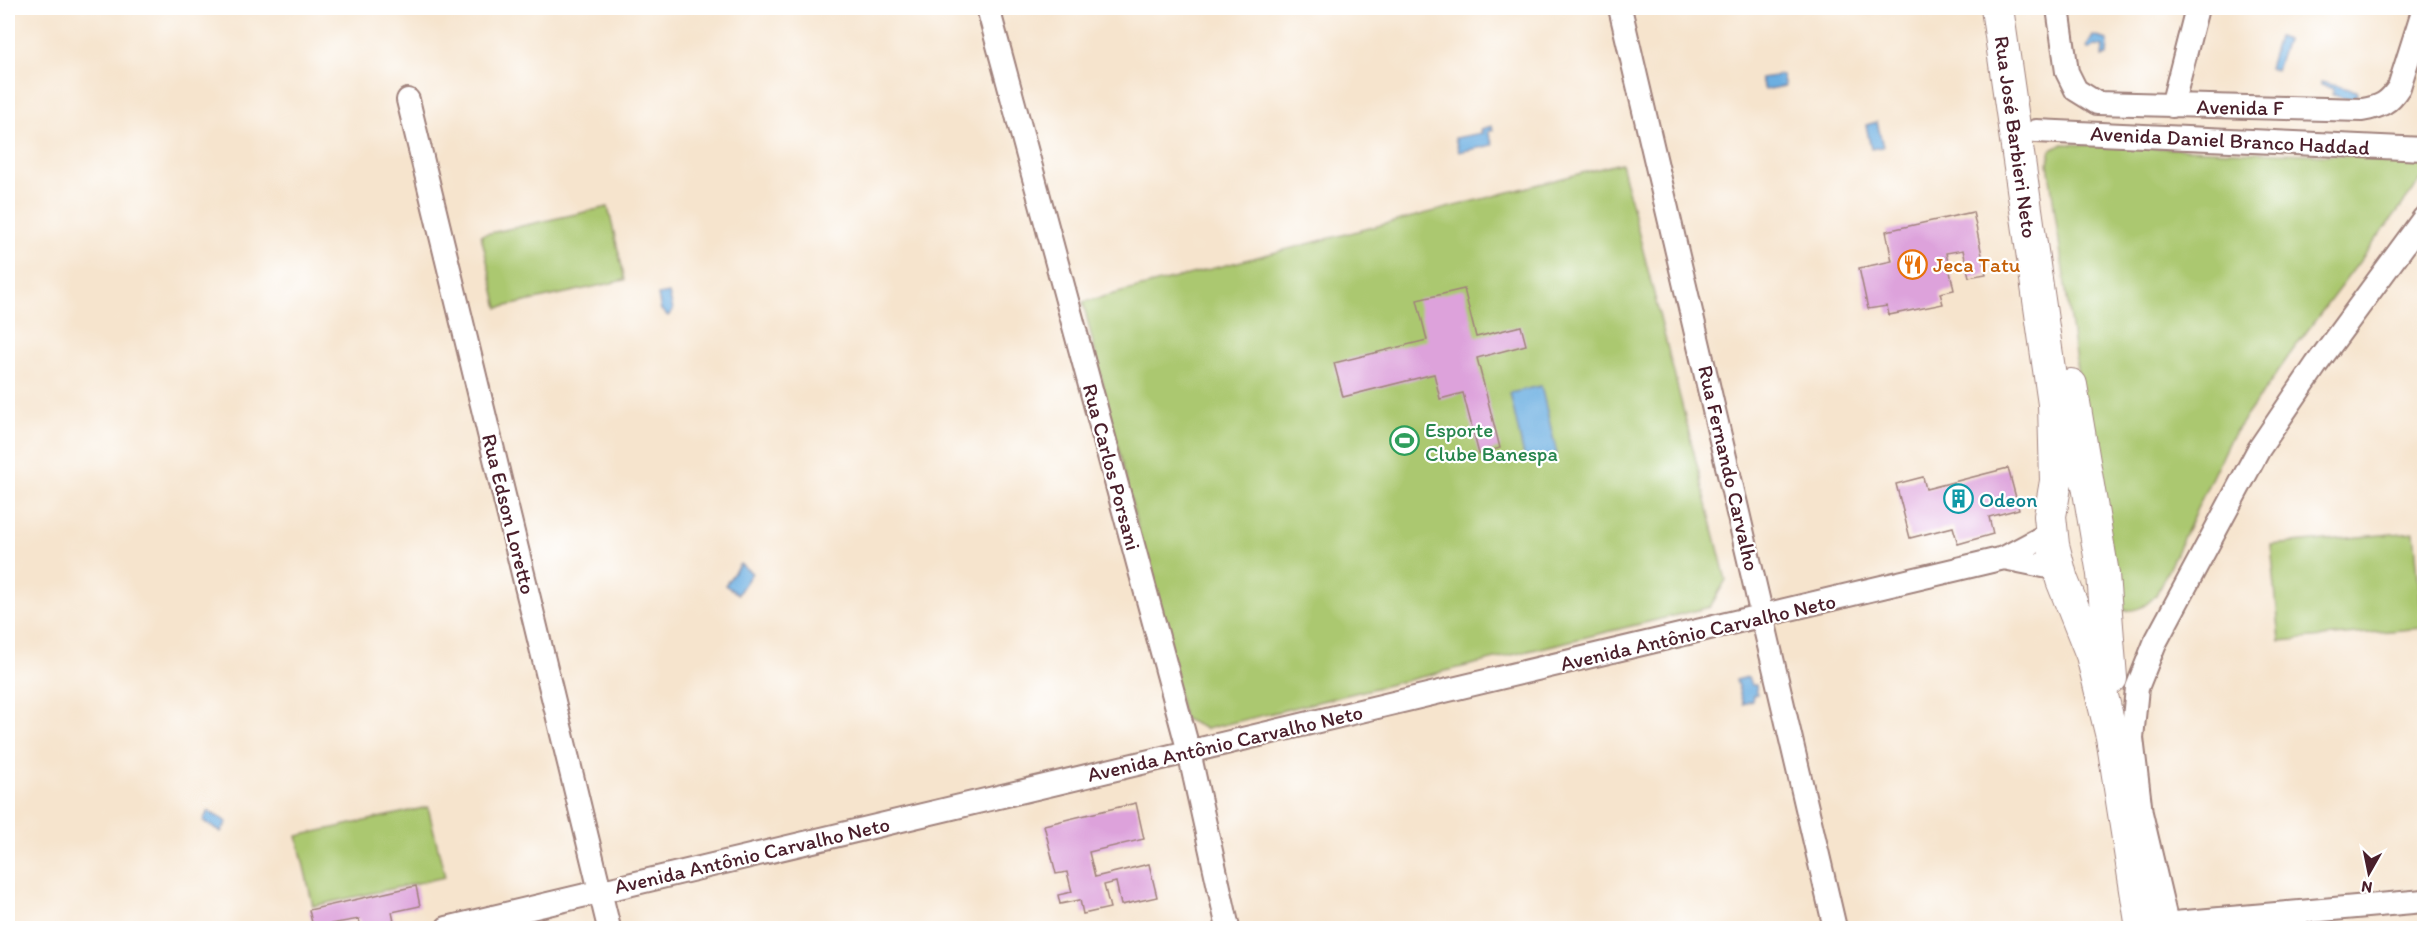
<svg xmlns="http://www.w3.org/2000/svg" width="2432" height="936" font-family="Itim,sans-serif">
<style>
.green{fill:#abc86f;stroke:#7a744d;stroke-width:1.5}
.water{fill:#6cafe1;stroke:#5b6786;stroke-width:1.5}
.building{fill:#dda2db}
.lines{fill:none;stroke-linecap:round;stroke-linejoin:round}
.street-casing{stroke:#a0827c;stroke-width:26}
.secondary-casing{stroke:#a0827c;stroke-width:34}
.street{stroke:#fff;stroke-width:22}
.secondary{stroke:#fff;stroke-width:32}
.labels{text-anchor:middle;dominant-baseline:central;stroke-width:4.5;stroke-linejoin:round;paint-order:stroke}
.street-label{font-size:21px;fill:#4a1f2b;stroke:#fff}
.food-label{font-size:21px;fill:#c56008;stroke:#fff;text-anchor:start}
.leisure-label{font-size:21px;fill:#27864d;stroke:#fff;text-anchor:start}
.culture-label{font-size:21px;fill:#0d838f;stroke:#fff;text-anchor:start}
</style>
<rect width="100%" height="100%" fill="#fff"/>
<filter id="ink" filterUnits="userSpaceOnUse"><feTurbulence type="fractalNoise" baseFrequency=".0167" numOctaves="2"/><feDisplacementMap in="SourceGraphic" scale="12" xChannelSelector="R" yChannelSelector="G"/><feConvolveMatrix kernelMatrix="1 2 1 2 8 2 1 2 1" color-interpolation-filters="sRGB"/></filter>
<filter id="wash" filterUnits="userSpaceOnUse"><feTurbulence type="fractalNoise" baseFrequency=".008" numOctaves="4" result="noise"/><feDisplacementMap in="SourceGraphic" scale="24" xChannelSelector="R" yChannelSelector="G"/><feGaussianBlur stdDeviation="1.35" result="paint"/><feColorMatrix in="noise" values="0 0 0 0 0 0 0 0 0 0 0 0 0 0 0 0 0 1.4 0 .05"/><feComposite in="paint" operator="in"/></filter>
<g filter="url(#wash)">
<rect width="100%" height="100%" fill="#f6e4cd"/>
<!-- green -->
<path class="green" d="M2063,144L2406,158L2422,164L2424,176L2298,343L2230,439L2156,595C2144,608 2136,612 2118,610L2081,398L2048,163L2051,150Z
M1621,163L1726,580L1710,607L1206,729L1184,719L1083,302Z
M608,207L625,280L498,308L481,235Z
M2414,532L2423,628L2280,641L2271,545Z
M428,807L445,877L313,906L297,836Z"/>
<!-- water -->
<path class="water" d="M2093,36L2108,40L2107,56L2102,57L2103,47L2095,46L2088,49L2087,46Z
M2278,37L2286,40L2276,70L2269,68Z
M1782,75L1785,86L1765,90L1760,78Z
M2321,82L2357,91L2355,101L2332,95L2333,89L2321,85Z
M1877,122L1883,147L1871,149L1866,125Z
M1492,126L1493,130L1488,132L1493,145L1459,152L1455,138L1482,133L1481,129Z
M669,293L673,310L668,316L661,310L658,295Z
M1541,386L1557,454L1525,461L1510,393Z
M740,564L752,573L738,594L725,585Z
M1748,677L1751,685H1756L1757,694L1753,695L1752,701L1743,704L1736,680Z
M208,811L227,822L221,832L203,821Z"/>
<g id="blocks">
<!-- building -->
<path class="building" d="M1973,212L1986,274L1969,277L1963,250L1946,253L1954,290L1940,293L1943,304L1889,315L1887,306L1868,309L1859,268L1892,261L1886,231Z
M1464,289L1476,337L1521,326L1526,345L1477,358L1500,448L1479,454L1463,393L1440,399L1434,374L1343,397L1334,363L1427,340L1417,300Z
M2008,468L2019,509L1989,517L1993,534L1958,544L1953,527L1910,538L1896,484L1923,477L1926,489Z
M1136,803L1144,839L1089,852L1095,877L1149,864L1157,897L1121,905L1116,882L1104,885L1110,908L1083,914L1080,900L1060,904L1058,895L1072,892L1067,872L1056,874L1044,825Z
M416,886L420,906L392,912L395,926L361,928L359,919L313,927L309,910Z"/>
</g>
</g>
<g filter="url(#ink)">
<use href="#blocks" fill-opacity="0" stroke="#a0827c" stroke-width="1.5"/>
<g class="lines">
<defs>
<path id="street" d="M988,8L1189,752L1228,928
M1620,8L1835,928
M2058,8L2067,72L2076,90L2097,103L2362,110C2380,107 2389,103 2399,87L2424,8
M408,100L609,928
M2172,106L2197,8
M2036,131L2424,149
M2004,558L2058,569
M2152,925L2424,901
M447,928L2004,558L2052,532
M2168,928L2141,813L2132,738L2137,688L2155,643L2259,449L2316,365L2424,218"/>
<path id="secondary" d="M1997,8L2054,404L2056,481L2050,516L2053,545L2062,580L2092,655L2112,737L2142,928
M2071,385L2103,574L2111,678"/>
</defs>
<!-- street casing -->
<use href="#street" class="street-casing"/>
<!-- secondary casing -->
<use href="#secondary" class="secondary-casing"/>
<!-- street -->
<use href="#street" class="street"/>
<!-- secondary -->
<use href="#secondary" class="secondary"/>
</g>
</g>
<!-- icons -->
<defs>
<symbol id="restaurant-ring" viewBox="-11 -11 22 22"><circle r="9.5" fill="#fff" stroke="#e8710a" stroke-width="1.5"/><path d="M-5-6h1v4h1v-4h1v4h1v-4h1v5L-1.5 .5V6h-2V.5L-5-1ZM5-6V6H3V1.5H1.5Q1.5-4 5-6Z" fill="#e8710a"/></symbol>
<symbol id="stadium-ring" viewBox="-11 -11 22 22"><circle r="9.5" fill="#fff" stroke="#2e9e5b" stroke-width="1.5"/><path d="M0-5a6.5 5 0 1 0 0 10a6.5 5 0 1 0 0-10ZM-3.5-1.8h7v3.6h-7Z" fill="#2e9e5b"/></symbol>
<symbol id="building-ring" viewBox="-11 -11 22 22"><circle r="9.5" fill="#fff" stroke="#0f9aa8" stroke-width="1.5"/><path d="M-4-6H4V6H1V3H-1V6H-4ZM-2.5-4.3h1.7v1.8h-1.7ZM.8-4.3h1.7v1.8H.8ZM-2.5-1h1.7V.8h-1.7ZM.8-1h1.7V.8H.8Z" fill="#0f9aa8"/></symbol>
</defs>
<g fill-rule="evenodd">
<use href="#restaurant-ring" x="1896" y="248" width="33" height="33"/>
<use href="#stadium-ring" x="1388" y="424" width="33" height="33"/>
<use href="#building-ring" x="1942" y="482" width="33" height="33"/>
</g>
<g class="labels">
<!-- street labels -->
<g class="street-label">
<text transform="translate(2240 107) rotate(1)">Avenida F</text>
<text transform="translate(2016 137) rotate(82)">Rua José Barbieri Neto</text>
<text transform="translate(2230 140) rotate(3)">Avenida Daniel Branco Haddad</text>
<text transform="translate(1112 467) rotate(75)">Rua Carlos Porsani</text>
<text transform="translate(1729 468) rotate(77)">Rua Fernando Carvalho</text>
<text transform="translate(509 514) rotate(76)">Rua Edson Loretto</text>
<text transform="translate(1698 632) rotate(-13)">Avenida Antônio Carvalho Neto</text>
<text transform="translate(1225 743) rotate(-13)">Avenida Antônio Carvalho Neto</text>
<text transform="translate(752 855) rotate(-13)">Avenida Antônio Carvalho Neto</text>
</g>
<!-- food labels -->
<g class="food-label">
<text x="1933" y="264">Jeca Tatu</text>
</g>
<!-- leisure labels -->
<g class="leisure-label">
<text x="1425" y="429">Esporte<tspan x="1425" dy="24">Clube Banespa</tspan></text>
</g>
<!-- culture labels -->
<g class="culture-label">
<text x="1979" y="499">Odeon</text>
</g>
</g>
<!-- margin -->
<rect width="2432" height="936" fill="none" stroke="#fff" stroke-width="30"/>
<!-- north arrow -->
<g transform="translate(2369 873) rotate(189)" stroke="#ffffff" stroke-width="4.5" paint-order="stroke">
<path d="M0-4.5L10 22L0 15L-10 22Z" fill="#4a1f2b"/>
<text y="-9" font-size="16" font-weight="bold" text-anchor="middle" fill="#4a1f2b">N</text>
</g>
</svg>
